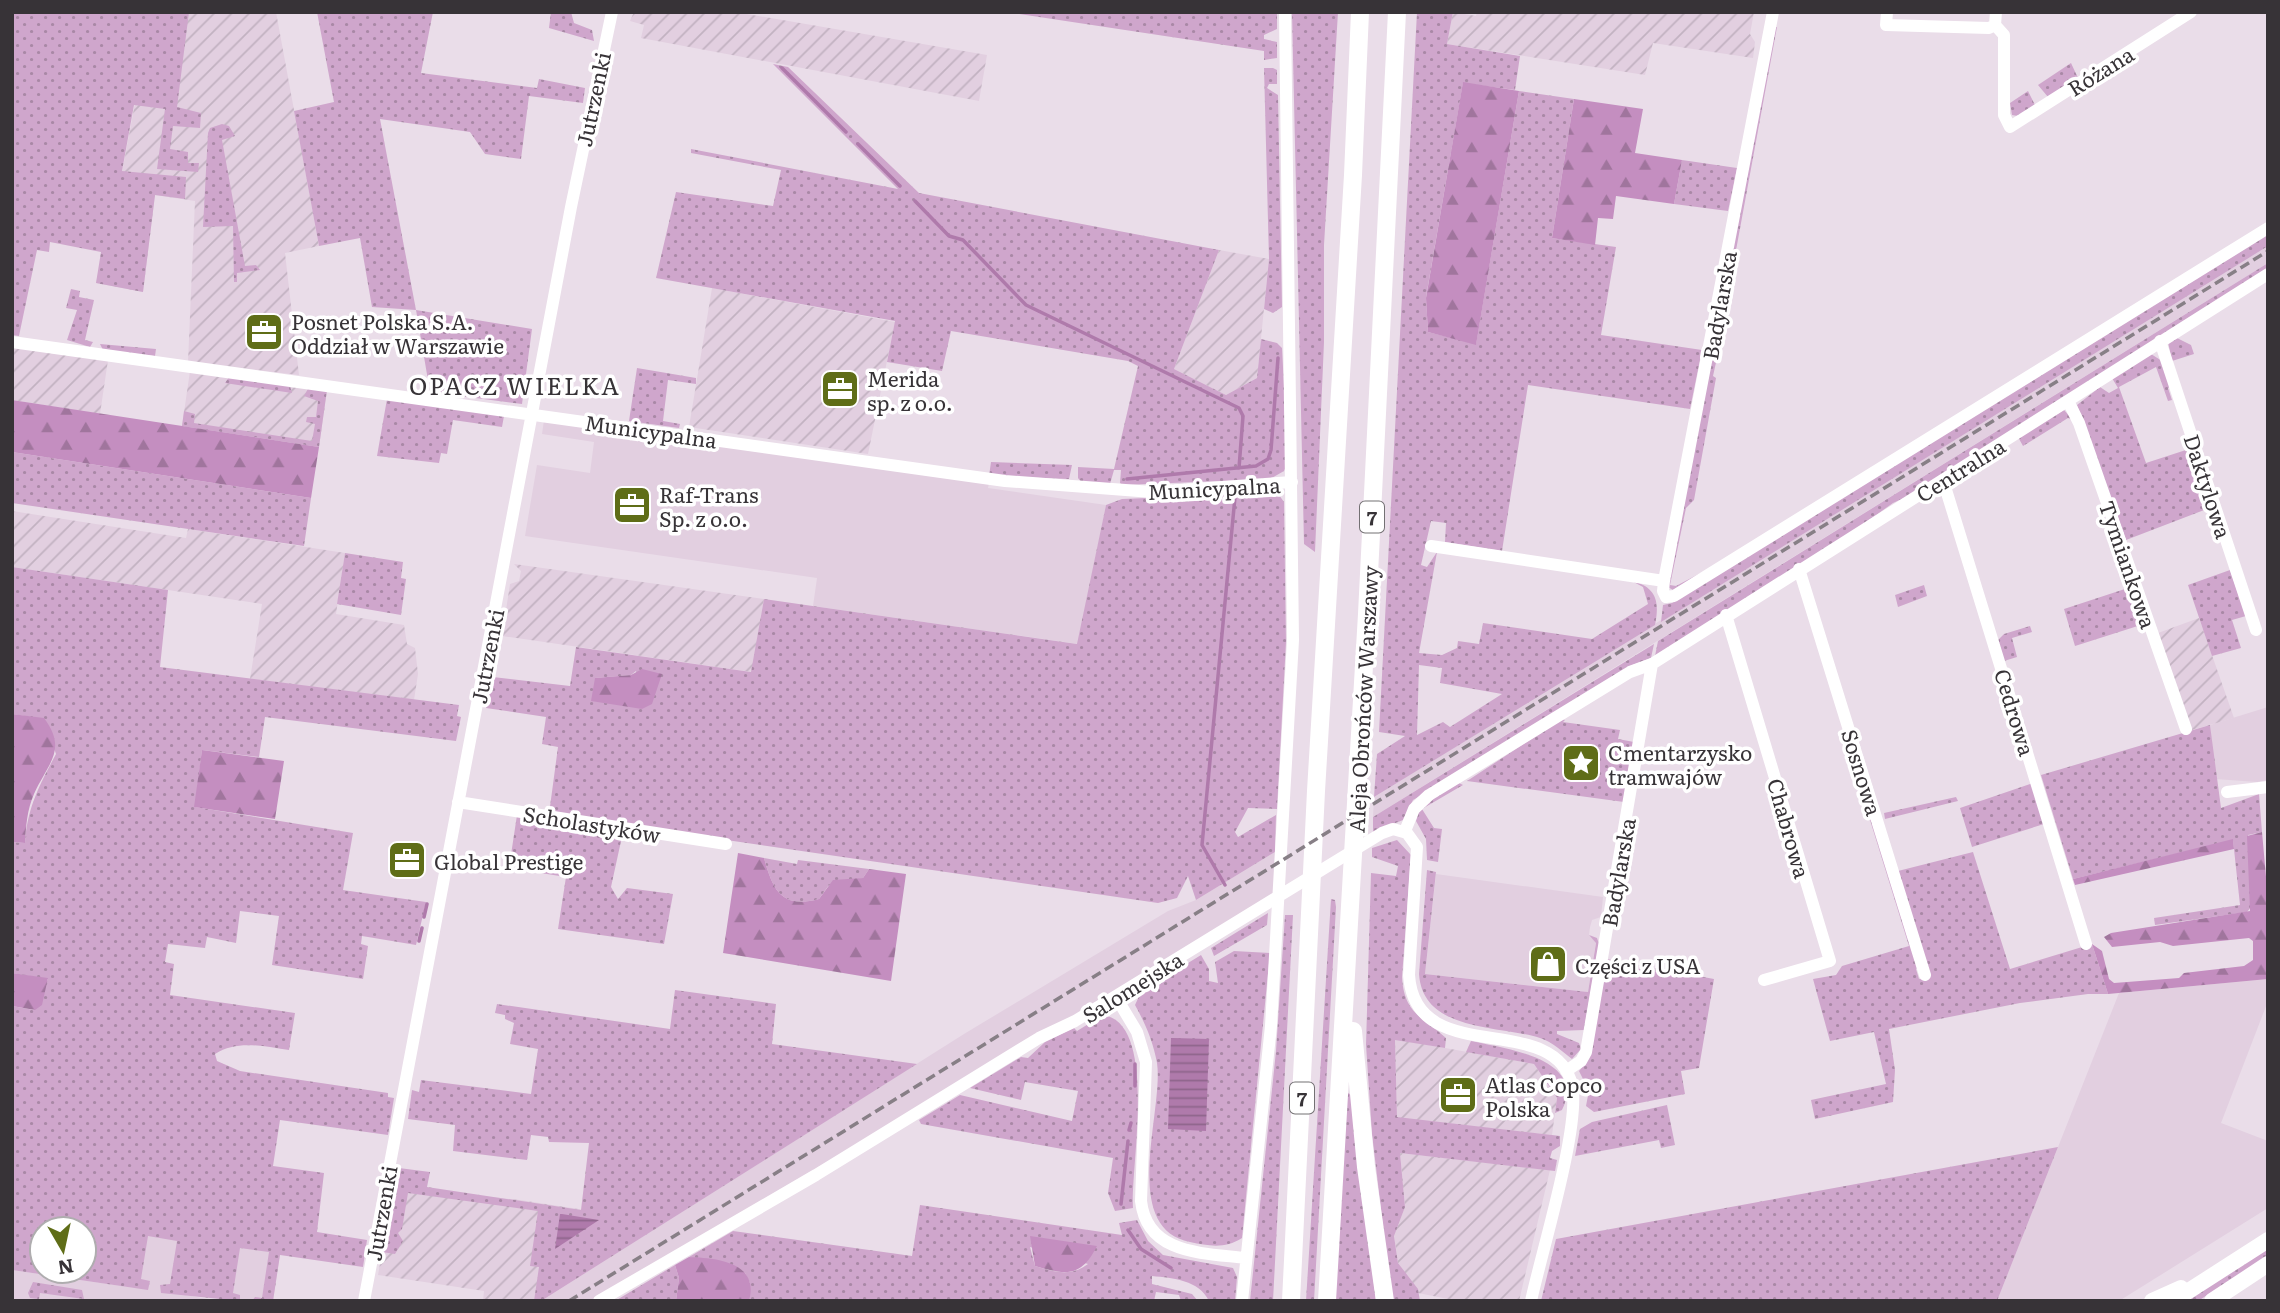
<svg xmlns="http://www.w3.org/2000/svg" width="2280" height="1313" font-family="Literata,serif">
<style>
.built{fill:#e2cfe0}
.industrial{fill:url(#industrial-furrows)}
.grass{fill:url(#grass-dots);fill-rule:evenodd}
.forest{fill:url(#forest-firs)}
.water{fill:url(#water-rules)}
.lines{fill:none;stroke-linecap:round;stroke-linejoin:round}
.stream{stroke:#af7aab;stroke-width:3.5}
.minor{stroke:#fff;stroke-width:12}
.secondary{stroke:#fff;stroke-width:16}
.primary{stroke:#fff;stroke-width:18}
.rail{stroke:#877f86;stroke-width:3.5;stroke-dasharray:10 5;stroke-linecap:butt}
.labels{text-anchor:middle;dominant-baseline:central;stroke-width:7;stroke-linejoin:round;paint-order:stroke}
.shield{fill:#fff;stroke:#737073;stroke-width:2}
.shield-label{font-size:19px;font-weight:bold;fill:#373337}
.street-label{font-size:21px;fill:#373337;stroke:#fff}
.poi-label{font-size:21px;fill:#373337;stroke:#fff;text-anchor:start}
.quarter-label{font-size:24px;letter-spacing:2px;fill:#373337;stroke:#fff}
</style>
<defs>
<pattern id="industrial-furrows" width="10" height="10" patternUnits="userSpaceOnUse" patternTransform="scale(1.75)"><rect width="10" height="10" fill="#e2cfe0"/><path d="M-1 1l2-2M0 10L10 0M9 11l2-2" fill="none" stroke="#c2b2c1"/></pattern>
<pattern id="grass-dots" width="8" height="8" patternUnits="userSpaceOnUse" patternTransform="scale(1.75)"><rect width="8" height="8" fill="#cfa6cc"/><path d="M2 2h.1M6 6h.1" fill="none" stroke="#a988a6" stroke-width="1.8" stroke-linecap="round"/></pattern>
<pattern id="forest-firs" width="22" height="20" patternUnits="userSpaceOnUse" patternTransform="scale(1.75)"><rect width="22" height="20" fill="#c48ec0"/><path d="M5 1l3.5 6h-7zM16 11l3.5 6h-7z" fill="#a0759d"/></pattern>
<pattern id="water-rules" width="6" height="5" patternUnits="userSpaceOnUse" patternTransform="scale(1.75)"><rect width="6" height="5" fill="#af7aab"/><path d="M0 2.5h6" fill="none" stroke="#8f658c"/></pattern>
</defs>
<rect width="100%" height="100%" fill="#eadde9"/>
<!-- built -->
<path class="built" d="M2268,246V263L1373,817L1374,797Z
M544,420L989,483L988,488L1106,505L1078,644L813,606L817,578L525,536L537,465L590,473L594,442L542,434Z
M2268,707V780L2257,782L2215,779L2210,725Z
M1275,852L1274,893L1065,1021L591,1301H541L964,1034L1168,911L1196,900Z
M1436,874L1603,897L1601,917L1592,920L1590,927L1589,935L1596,942L1588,992L1425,974Z
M2268,979V1001L2221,1123L2268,1141V1208L2119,1301H1997L2119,993Z
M144,1226L189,1233L180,1294L218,1301L229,1240L281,1247L273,1301H12V1270L135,1288Z"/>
<!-- industrial -->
<path class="industrial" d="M152,12H276L319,246L285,253L299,375L188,362L195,201L155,195L143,292L96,283L123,167Z
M634,12H735L987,55L979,101L641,38L644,25L630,21Z
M1453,12L1476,16L1477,12H1754L1750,34L1755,42L1753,58L1653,43L1645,75L1447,44Z
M1219,250L1269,259L1257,378L1226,395L1174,369Z
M712,288L895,322L868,454L689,427Z
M12,347L108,360L100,414L12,400Z
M190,371L327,390L319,447L182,426Z
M12,511L186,538L188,529L345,553L336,614L404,625L407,644L415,648L418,674L414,700L250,679L262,604L12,567Z
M514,564L764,599L752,672L502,636L510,584L519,581L521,571Z
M2199,618L2234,718L2192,730L2158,633Z
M1395,1039L1534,1064L1557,1098L1552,1135L1397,1118Z
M1400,1153L1550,1170L1519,1301H1458L1418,1293L1398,1263L1394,1235L1405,1207Z
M394,1187L520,1200L663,1222L541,1301H483L484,1291L378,1275Z"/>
<!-- grass -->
<path class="grass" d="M12,12H189L177,107L201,113L200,128L173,126L170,149L188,152V163H199L198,172L157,169L165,109L134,105L122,171L186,177L185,199L155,195L143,292L96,283L101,252L50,242L49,252L37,250L19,336L12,335Z
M317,12H433L421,73L537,88L539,79L585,88L583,103L529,96L521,159L485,154L470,132L380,119L416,310L532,329L522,404L430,392L416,310L372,307L360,238L319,246L294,111L334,102Z
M551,12H571L574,23L592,30L594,41L549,28Z
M1006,12H1277V29L1264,35V39L1277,42V58L1264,60V51Z
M1292,12H1338L1324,245V342L1315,552L1304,544Z
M1417,12H1453L1447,44L1520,56L1515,90L1463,83L1426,297L1428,332L1476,344L1519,91L1574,99L1552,238L1616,247L1601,335L1702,350L1690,409L1528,385L1502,551L1445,542L1446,523L1431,521L1421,565L1427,567L1437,552L1419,653L1442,655L1457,648L1458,641L1479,644L1483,623L1592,639L1648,604L1643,587L1630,580C1656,587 1660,600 1655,625L1374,797L1377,754L1405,736L1379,732ZM1419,665L1442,668L1440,683L1502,694L1450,727L1443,722L1417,735Z
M1774,27H1777L1721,332L1725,339L1717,338L1718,325Z
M2071,63L2078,78L2048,97L2038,85Z
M773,64L788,67L919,193L1219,250L1174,369L1226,395L1257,378L1261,339L1277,343L1282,348L1288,462L1284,471L1270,479L1122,485L1120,483L1121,470H1114L1110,484L1081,482L1078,478V467L1114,469L1138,366L1128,361L951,331L942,371L887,362L895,321L656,278L676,192L773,206L781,170L691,153V149L898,189Z
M1264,68H1273L1277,70V84H1269L1267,88L1278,95L1282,307L1273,313L1264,309L1269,259Z
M2028,91L2035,105L2018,116L2012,115L2010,103Z
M222,124L229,126L235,136L222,140L245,266L256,265L260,270L237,273V282H234L233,226L203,227L208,133L210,128Z
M1682,160L1737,168L1728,211L1674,204Z
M2268,233V246L1661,622L1663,605L1672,603Z
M2268,263V270L1915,493L1893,503L1848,535L1655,656L1658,641Z
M71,289L80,291L79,297L94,300L85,340L93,342L90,347L67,340L77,310L66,308Z
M2177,338L2191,345L2194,354L2172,361L2168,342Z
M100,344L156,349L155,356L103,350Z
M1714,348L1722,352L1717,358L1713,376L1716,378L1694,500L1686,508L1670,585L1676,586L1712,567L1673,590L1668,587Z
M2151,354L2162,361L2172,386L2168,388L2172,400L2168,401L2156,367L2119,387L2146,463L2192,448L2212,507L2126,540L2077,405L2100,387L2109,393L2118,388L2112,378Z
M637,368L696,378V384L668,380L663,421L680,424L679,428L629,421Z
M229,377L290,386L292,393L225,383Z
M309,387L327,390L319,447L182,426L184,411L195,414L194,423L312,441L315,424L306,422L307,417H316L318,401L304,396Z
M387,399L504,416L502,427L453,420L447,454L441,453L439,463L377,456Z
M2064,410L2073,420L2068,418L2023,446L2018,437Z
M12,452L311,498L304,546L12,503Z
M991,462L1072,465L1069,479L989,476Z
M1273,493L1279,495L1284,502L1286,642L1277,809L1248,808L1235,832L1238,837L1276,815L1275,852L1196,900L1188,876L1177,898L1158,903L549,814L558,747L542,744L546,717L486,708L493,677L570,686L576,647L751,672L764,599L1077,644L1106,505L1122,499ZM636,671L642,709L595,678L631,675Z
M345,553L403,562L401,578L406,579L401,615L337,604Z
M12,567L168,590L160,667L459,705L457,716L461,717L456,741L265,717L259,757L202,750L195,807L353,833L343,890L426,902L416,945L362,936L361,944L368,946L363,979L272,965L279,916L240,911L236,943L207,937L205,948L168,944L165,962L174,964L170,995L295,1013L289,1050C265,1047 238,1039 215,1054L217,1061L240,1071L388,1093V1097L394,1098L388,1135L280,1120L273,1166L324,1173L317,1232L367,1240L363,1267L280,1255L273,1301H252L255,1297L262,1298L269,1252L240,1248L233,1293L240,1295V1301L161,1293L160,1285L170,1284L177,1241L148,1236L141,1279L150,1281L148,1290L12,1270V1006L34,1010L48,979L12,973V842L25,843C27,808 40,784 56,754L44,719L12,714ZM42,1229H84V1271H42Z
M2230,570L2246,616L2232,620L2241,648L2212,656L2188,585Z
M1924,585L1927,596L1898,607L1895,595Z
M2131,587L2144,624L2075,646L2064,609Z
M2030,626L2032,632L2012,638L2017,657L2004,661L1998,640L2004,634Z
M1654,644L1651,658L1630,666L1420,796L1413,800L1403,820L1373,832V817Z
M1562,719L1565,720L1563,722L1620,730L1618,739L1634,742L1624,802L1467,781Z
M2210,725L2221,808L2259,794L2262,832L2248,835L2252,906L2247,912L2155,925L2154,918L2240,905L2233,840L2073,879L2041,775Z
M1459,783L1463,785L1422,809L1434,828L1442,829L1438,862L1427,860L1426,839L1416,821L1420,806Z
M2033,783L2044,824L1972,847L1960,808Z
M1956,797L1958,801L1885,819L1884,813Z
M517,815L623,832L611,887L618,899L627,888L673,894L664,944L558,929L566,877L509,868Z
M1873,819L1919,967L1916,969L1919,979L1929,976L1898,871L1973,852L2010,969L2092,944L2108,994H2088L2020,1003L1889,1029L1895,1070L1893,1102L1815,1119L1811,1100L1886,1084L1874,1032L1830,1041L1813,979L1836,975L1842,966L1909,946L1870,820Z
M1397,840L1411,855L1402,977C1404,1014 1423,1017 1446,1038L1445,1048L1395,1040L1397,1117L1552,1135L1560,1136V1146L1552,1151L1550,1158L1557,1160L1555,1171L1400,1153L1405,1207L1394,1236L1398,1263L1418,1289L1420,1301H1392L1372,1134L1366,1045L1371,873L1396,876L1398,866L1372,857V848Z
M764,858L797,864L798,860L869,869L863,878L829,885L819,899C781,909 773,890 764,858Z
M1427,870L1436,872L1425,974L1588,992L1596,943L1589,935L1597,938L1599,944L1584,1030L1557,1031V1034L1579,1043L1581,1049L1572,1059C1562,1051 1552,1042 1540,1038C1498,1025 1423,1032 1419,974Z
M1331,899L1335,900L1336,907L1314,1301H1306Z
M1268,913L1267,925L1214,956L1211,948Z
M1285,915H1293L1273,1301H1250L1276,1051Z
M1234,951L1270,953L1242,1238C1225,1249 1209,1246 1190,1242C1119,1228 1164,1111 1157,1063C1153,1041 1145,1023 1135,1005L1141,992L1201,955L1209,969V981L1218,983L1215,962Z
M1607,959L1714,979L1699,1068L1681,1071L1685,1094L1594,1112L1586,1106L1590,1085H1586L1579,1071L1585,1064Z
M675,990L776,1004L772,1044L917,1064L541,1301H534L539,1267L530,1266L538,1211L408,1193L402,1229L398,1233L403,1241L395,1254L382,1252L399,1168L430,1172L427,1187L581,1210L589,1143L549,1142L548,1137L531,1135L527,1160L453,1151L455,1125L408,1119L412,1090L419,1092L421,1080L531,1094L538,1049L510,1044L514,1023L505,1019V1015L495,1013L497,1004L670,1029Z
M1103,1015C1159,1023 1130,1168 1133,1208L1115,1211L1108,1193L1113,1158L921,1124L919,1120L960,1095L1072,1121L1078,1091L1025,1082L1021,1100L970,1088L1021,1057L1028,1058L1045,1042L1074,1028L1077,1031Z
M1471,1041C1502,1048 1588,1058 1562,1110L1555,1113L1557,1098L1534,1064L1466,1052Z
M1347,1092L1351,1095L1376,1301H1335Z
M1667,1105L1675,1145L1661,1148L1659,1140L1575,1156L1580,1129L1592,1122Z
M2058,1147L1997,1301H1541L1556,1239Z
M920,1205L1122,1235L1119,1223L1137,1220L1148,1241L1163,1255L1233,1268L1237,1277L1235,1301H1209C1199,1280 1173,1278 1152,1276V1284L1192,1294L1198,1301H1181L1179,1295L1156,1292L1154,1301H749L750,1283L745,1273L689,1257L733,1231L912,1256ZM1030,1247L1088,1264C1071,1277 1054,1272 1035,1266Z
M2268,1248V1256L2198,1301H2186Z
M675,1265L679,1278L676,1301H615Z
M33,1282L82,1290L84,1299L40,1293L39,1299L30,1298L28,1293Z"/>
<!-- forest -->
<path class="forest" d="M1463,82L1519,91L1476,345L1428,332L1426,298Z
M1574,99L1643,109L1635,153L1682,160L1674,204L1616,196L1613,219L1598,218L1595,245L1552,238Z
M12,400L319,447L311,498L12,452Z
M642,669L662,674L652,704L642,709L591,701L595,678L631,675Z
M12,714L44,718C68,750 48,763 34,794C27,810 26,826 25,843L12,842Z
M202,750L284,761L275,819L194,807Z
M2262,832L2268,899V979L2108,994L2092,944L2102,951L2109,979L2114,983L2179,978L2184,973L2244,966L2253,960V941L2249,938L2173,946L2160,942L2112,947L2104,937L2111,933L2250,911L2247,836Z
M2233,839L2234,849L2075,885L2073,879Z
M738,853L764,858C773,890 781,909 819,899L833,880L863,878L869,869L906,874L891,981L723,953Z
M12,973L48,978L42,1005L35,1010L12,1006Z
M1030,1236L1097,1246C1081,1278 1066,1275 1035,1266Z
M689,1257C716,1258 760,1262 749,1301H676L679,1278L675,1265Z"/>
<!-- water -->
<path class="water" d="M1171,1038L1209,1039L1206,1131L1168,1129Z
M560,1214H562L599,1220L555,1249Z"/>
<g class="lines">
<!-- stream -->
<path class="stream" d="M782,68L846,132
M858,144L900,186
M915,201L949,236L963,240L1026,305L1239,408L1243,416L1239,468
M1127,479L1256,466L1268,459L1271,450L1278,358
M1225,885L1202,845L1235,497
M424,917L427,904
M419,941L422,928
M1135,1064V1086
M1129,1130L1131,1123
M1121,1204L1128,1141
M1128,1230L1141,1249L1171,1268"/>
<!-- minor -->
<path class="minor" d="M1773,12L1664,581L1663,591L1666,597L1674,596L2268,228
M1887,12L1886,25L1989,28L1995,25
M1996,12L1995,25L2004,35V115L2010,127L2191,12
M2160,341L2256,630
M12,342L1005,481L1152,492L1292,482
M2068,401L2079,423L2186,729
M1943,480L2086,944
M1431,546L1664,581
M1799,569L1925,975
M1726,615L1830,961L1764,980
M2227,792L2268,787
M458,802L726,844
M1405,831L1414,809L1429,795L1630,672L1652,664L2268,274
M1116,997L1137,1032L1146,1062L1141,1201C1147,1255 1204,1253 1246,1258
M1566,1071L1581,1061L1586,1052L1652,664
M364,1301L571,207L612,12
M599,1301L816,1175L1039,1038L1075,1021L1382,833L1393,829L1407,833L1417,847L1409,975C1415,1070 1554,1009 1572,1085C1581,1125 1541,1254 1531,1301
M1242,1301L1271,1026L1293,640L1285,12"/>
<!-- secondary -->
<path class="secondary" d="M2152,1301L2181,1288
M2173,1301L2268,1240
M2212,1301L2268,1264"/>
<!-- primary -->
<path class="primary" d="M1353,1031L1366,1167L1385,1301
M1291,1301L1316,791L1353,175L1360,12
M1327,1301L1367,614L1397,12"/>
<!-- rail -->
<path class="rail" d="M569,1301L2268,251"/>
</g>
<!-- icons -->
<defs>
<symbol id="office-square" viewBox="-11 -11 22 22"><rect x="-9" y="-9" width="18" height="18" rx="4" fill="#5f6d17" stroke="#fff"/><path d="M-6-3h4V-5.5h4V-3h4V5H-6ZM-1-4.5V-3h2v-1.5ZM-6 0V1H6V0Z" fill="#fff"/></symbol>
<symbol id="sight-square" viewBox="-11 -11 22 22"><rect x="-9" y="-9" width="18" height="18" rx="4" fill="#5f6d17" stroke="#fff"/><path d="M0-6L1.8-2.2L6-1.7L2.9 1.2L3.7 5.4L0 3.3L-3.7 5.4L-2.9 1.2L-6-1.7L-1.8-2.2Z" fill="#fff"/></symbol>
<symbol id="shop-square" viewBox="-11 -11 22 22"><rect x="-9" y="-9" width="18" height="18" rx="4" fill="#5f6d17" stroke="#fff"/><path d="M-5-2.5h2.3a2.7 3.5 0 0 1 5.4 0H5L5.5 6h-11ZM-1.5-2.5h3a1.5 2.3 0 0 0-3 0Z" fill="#fff"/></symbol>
</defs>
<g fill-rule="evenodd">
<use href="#office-square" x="242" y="310" width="44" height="44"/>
<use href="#office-square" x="818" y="367" width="44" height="44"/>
<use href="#office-square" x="610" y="483" width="44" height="44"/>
<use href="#sight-square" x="1559" y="741" width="44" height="44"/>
<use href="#office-square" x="385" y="838" width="44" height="44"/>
<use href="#shop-square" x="1526" y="942" width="44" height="44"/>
<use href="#office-square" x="1436" y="1073" width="44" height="44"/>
</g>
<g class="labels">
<!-- shield labels -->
<g class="shield">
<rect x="1360" y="501.5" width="24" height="31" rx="5"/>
<rect x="1290" y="1082.5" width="24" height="31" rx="5"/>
</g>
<g class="shield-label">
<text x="1372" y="517">7</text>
<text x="1302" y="1098">7</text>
</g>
<!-- street labels -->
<g class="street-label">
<text transform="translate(2100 70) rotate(-32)">Różana</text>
<text transform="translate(592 99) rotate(-78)">Jutrzenki</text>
<text transform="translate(1718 305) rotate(-80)">Badylarska</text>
<text transform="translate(651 430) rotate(8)">Municypalna</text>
<text transform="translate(1960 469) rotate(-32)">Centralna</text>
<text transform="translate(2209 486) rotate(72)">Daktylowa</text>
<text transform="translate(1214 487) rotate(-3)">Municypalna</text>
<text transform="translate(2129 564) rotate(71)">Tymiankowa</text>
<text transform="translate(486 656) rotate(-79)">Jutrzenki</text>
<text transform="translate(1362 699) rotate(-87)">Aleja Obrońców Warszawy</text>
<text transform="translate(2016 712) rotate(73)">Cedrowa</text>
<text transform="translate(1863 772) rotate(73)">Sosnowa</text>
<text transform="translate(592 823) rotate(9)">Scholastyków</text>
<text transform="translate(1790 828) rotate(74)">Chabrowa</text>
<text transform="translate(1617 872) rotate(-80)">Badylarska</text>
<text transform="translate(1132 986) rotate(-32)">Salomejska</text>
<text transform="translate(380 1213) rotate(-80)">Jutrzenki</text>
</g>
<!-- poi labels -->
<g class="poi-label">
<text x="291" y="320">Posnet Polska S.A.<tspan x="291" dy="24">Oddział w Warszawie</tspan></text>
<text x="867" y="377">Merida<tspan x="867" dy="24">sp. z o.o.</tspan></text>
<text x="659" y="493">Raf-Trans<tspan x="659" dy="24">Sp. z o.o.</tspan></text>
<text x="1608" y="751">Cmentarzysko<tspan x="1608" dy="24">tramwajów</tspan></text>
<text x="434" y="860">Global Prestige</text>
<text x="1575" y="964">Części z USA</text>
<text x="1485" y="1083">Atlas Copco<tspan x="1485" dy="24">Polska</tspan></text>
</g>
<!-- quarter labels -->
<g class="quarter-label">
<text x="515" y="384">OPACZ WIELKA</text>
</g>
</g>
<!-- border -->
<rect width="2280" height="1313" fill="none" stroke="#373337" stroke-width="28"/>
<!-- north arrow -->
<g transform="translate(63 1250) rotate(171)"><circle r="33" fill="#ffffff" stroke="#afadaf" stroke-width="2"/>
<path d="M0-5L12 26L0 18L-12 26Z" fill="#5f6d17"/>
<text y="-10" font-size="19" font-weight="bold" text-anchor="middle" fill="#373337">N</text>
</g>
</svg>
